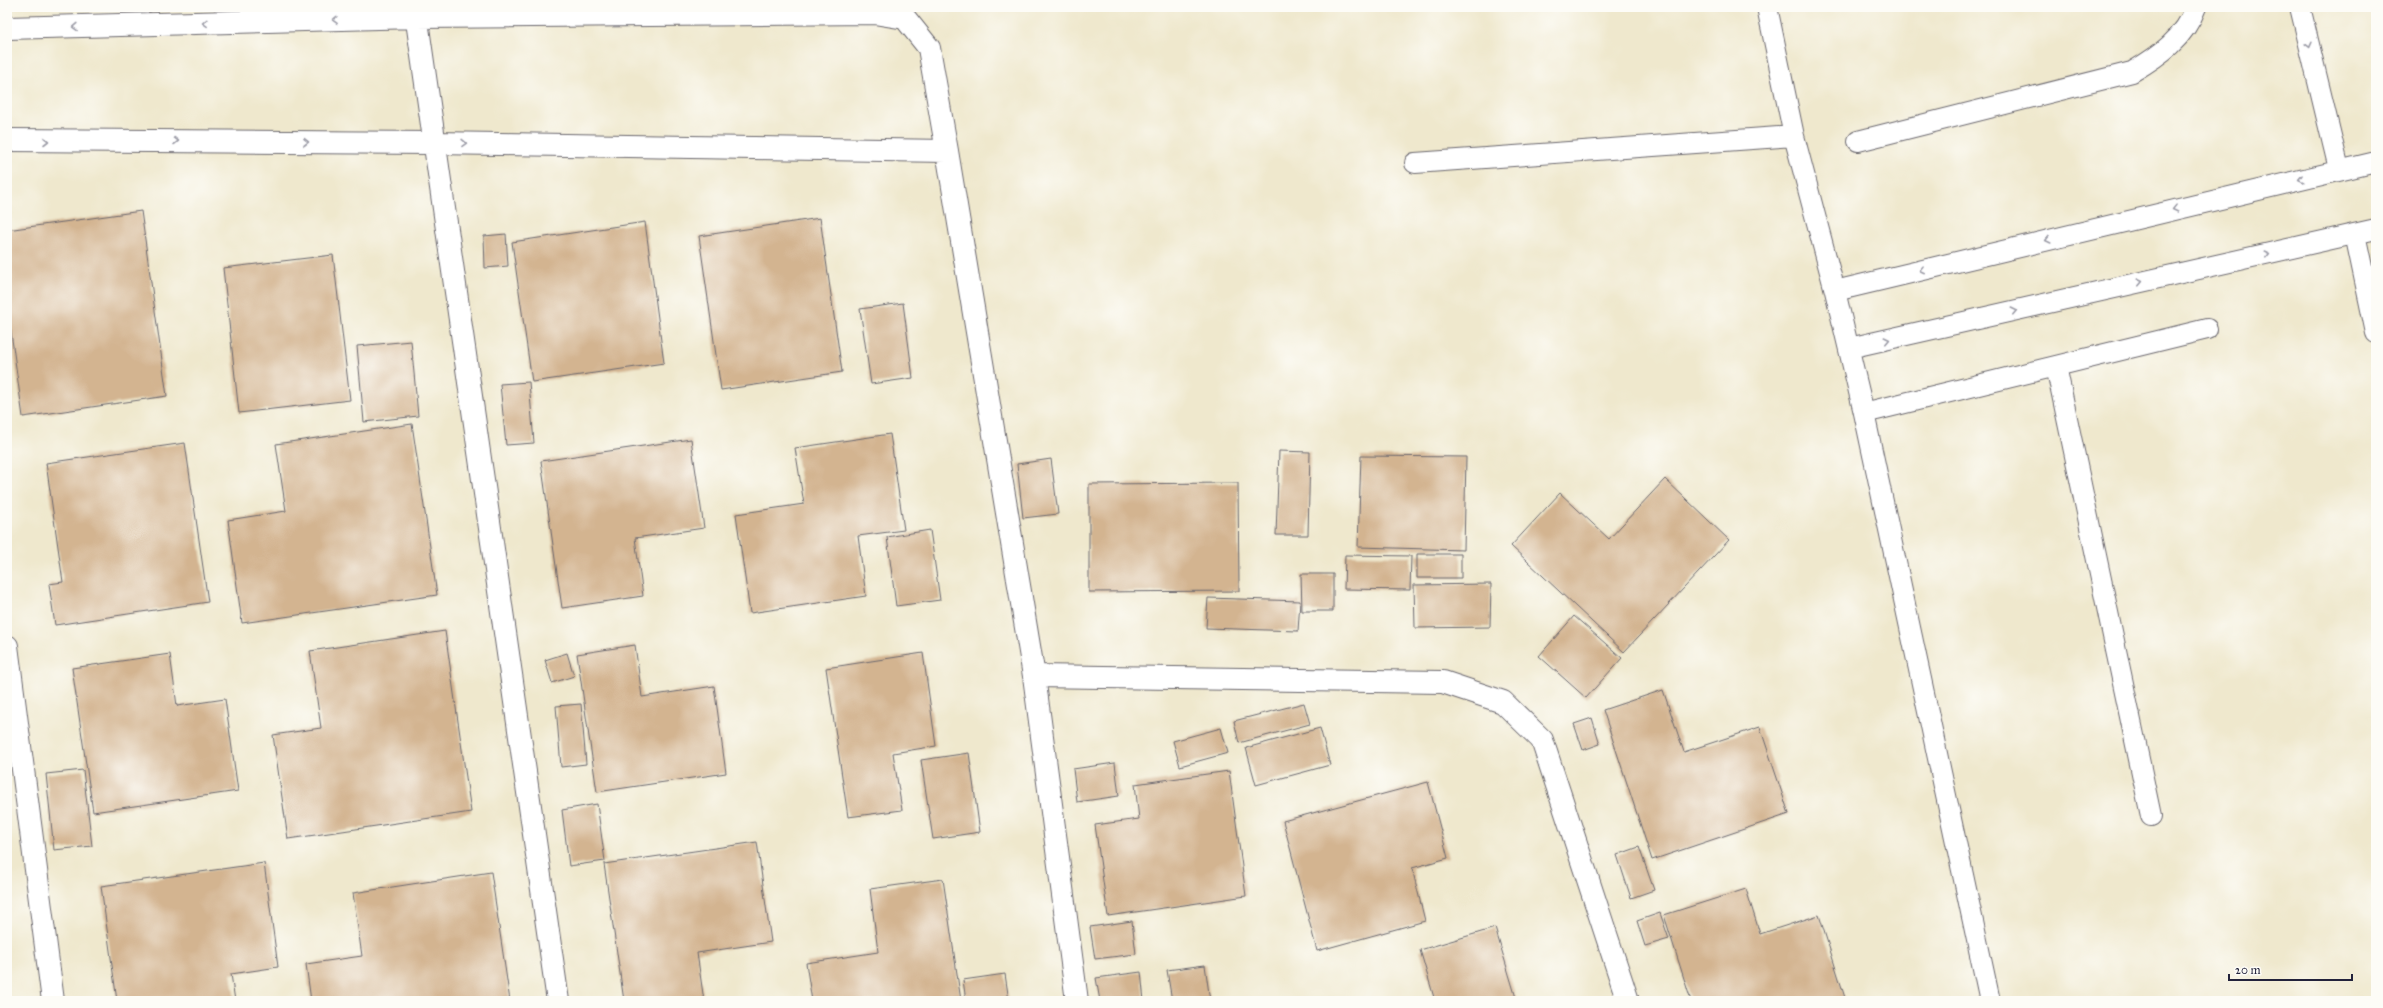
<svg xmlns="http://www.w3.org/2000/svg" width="2383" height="1008" font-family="'IM FELL Great Primer',serif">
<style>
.building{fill:#d3b490}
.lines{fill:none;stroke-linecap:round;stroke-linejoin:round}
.lane-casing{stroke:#6a676e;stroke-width:22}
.street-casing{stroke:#6a676e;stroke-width:24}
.lane{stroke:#fff;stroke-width:20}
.street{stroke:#fff;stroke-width:22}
.oneway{stroke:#9c9ca7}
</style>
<rect width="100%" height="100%" fill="#fdfcf7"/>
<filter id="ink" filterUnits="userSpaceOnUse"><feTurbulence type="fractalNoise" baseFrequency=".025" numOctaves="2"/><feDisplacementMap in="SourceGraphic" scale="8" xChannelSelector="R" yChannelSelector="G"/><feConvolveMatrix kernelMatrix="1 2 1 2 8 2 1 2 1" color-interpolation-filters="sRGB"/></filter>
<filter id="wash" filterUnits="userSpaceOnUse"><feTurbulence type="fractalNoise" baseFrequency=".012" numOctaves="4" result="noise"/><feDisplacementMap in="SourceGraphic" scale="16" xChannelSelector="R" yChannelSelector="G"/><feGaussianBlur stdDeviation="0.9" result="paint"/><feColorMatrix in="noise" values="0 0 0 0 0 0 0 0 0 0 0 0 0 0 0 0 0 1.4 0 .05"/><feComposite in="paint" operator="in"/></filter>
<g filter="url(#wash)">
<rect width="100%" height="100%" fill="#efe8cd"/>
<g id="blocks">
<!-- building -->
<path class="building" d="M141,211L167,396L23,417L7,304V230Z
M820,218L842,372L721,390L699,236Z
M645,222L664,363L532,382L512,242Z
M506,234L508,266L485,268L484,236Z
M333,255L350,400L239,413L223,268Z
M903,303L913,378L871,384L860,309Z
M411,341L418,416L364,422L357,346Z
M529,382L534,443L506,445L500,384Z
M412,424L437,595L242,623L228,520L286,511L276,444Z
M890,434L904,530L858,536L866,596L750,613L736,514L804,504L795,448Z
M691,439L704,528L635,538L643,596L562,608L541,461Z
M185,443L208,602L55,625L49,584L63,582L46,463Z
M1279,451L1310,452L1308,535H1276Z
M1361,456L1466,457L1464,550L1358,547Z
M1051,459L1058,514L1023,518L1017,464Z
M1665,479L1729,540L1624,652L1511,546L1560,493L1609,539Z
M1238,483L1239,591L1089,592V484Z
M930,530L940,600L896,606L887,537Z
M1417,554H1461V578H1417Z
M1345,555L1411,556L1410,590L1344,589Z
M1301,574H1333V611H1302Z
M1491,584L1490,627L1415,628L1414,585Z
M1208,598L1300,601L1298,631L1206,628Z
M1574,616L1622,658L1586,698L1539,656Z
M445,631L471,812L288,839L273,735L321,728L310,651Z
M635,645L642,697L714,686L726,773L597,792L577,654Z
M567,653L574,676L552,683L545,660Z
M923,653L936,746L893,753L902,810L848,817L826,668Z
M170,654L177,706L225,699L238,791L93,812L72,668Z
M1663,690L1684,752L1760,727L1789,814L1652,860L1603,710Z
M1304,703L1310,724L1239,743L1234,721Z
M581,704L586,764L561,767L556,706Z
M1592,718L1600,744L1583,750L1574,724Z
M1221,728L1228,753L1180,766L1173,741Z
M1320,728L1330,765L1256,785L1246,748Z
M969,753L980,832L933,839L921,760Z
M1115,763L1119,796L1077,802L1073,769Z
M83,770L92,846L54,850L46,774Z
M1229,771L1246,896L1108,916L1095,825L1139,819L1135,784Z
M1428,782L1448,858L1412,868L1425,921L1317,951L1283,821Z
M597,804L605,861L569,866L562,810Z
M757,842L771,942L697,953L704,1001H624L604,864Z
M1639,847L1654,890L1631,898L1617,855Z
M264,863L278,967L231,974L235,1001H117L101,886Z
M491,872L510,1001H311L306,964L362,956L353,893Z
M943,879L961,1001H812L806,963L878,952L870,889Z
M1746,889L1760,934L1819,915L1846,1001H1691L1664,915Z
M1660,913L1669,939L1645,946L1637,921Z
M1132,921L1136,954L1095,959L1090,927Z
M1495,928L1517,1001H1435L1420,950Z
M1205,965L1210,1001H1172L1167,970Z
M1141,972L1144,1001H1100L1096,978Z
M1005,974L1009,1001H966L963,980Z"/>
</g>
</g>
<g filter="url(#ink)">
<use href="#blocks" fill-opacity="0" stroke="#6a676e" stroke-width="1"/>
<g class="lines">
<defs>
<path id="lane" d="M1767,7L1794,136L1835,291L1864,413L1990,1001
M2300,7L2339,169
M1858,141L2132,72C2159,56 2185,38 2196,7
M1415,163L1794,136
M2355,234L2376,333
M1835,291L2376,162
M1849,348L2376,229
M2056,366L2151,816
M1864,413L2207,329"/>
<path id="street" d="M415,7L558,1001
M7,28L416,17L874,13L905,18L929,48L947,151L1034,676L1077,1001
M7,140L434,143L947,151
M7,646L53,1001
M1034,676L1443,682L1503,702L1542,740L1628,1001"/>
</defs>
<!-- lane casing -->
<use href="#lane" class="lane-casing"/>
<!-- street casing -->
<use href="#street" class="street-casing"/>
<!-- lane -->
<use href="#lane" class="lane"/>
<!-- street -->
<use href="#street" class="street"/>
</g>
<!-- one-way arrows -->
<defs><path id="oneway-chevron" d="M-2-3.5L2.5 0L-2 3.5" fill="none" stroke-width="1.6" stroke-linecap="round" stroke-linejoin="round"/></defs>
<g class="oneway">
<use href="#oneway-chevron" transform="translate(335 20) rotate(178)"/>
<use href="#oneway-chevron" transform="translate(205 23) rotate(178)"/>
<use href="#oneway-chevron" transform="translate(75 27) rotate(178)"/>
<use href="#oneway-chevron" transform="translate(2309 45) rotate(76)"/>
<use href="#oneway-chevron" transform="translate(46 141)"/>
<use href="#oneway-chevron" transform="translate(176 141)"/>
<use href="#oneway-chevron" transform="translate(306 142)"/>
<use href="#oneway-chevron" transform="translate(464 143) rotate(1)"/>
<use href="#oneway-chevron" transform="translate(2301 179) rotate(166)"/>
<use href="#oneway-chevron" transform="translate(2175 209) rotate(166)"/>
<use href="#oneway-chevron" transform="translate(2048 240) rotate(166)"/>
<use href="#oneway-chevron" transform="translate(2267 254) rotate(-13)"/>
<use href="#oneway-chevron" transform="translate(1922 270) rotate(166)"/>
<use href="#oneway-chevron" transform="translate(2140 282) rotate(-13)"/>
<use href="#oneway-chevron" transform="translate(2014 311) rotate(-13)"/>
<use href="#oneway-chevron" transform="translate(1887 340) rotate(-13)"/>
</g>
</g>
<!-- margin -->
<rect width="2383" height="1008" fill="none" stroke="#fdfcf7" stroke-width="24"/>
<!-- scale -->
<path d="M2229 974v6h123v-6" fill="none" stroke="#22223b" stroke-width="2"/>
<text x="2235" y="974" font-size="12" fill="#22223b" stroke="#fdfcf7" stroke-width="3" paint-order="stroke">20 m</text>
</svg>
